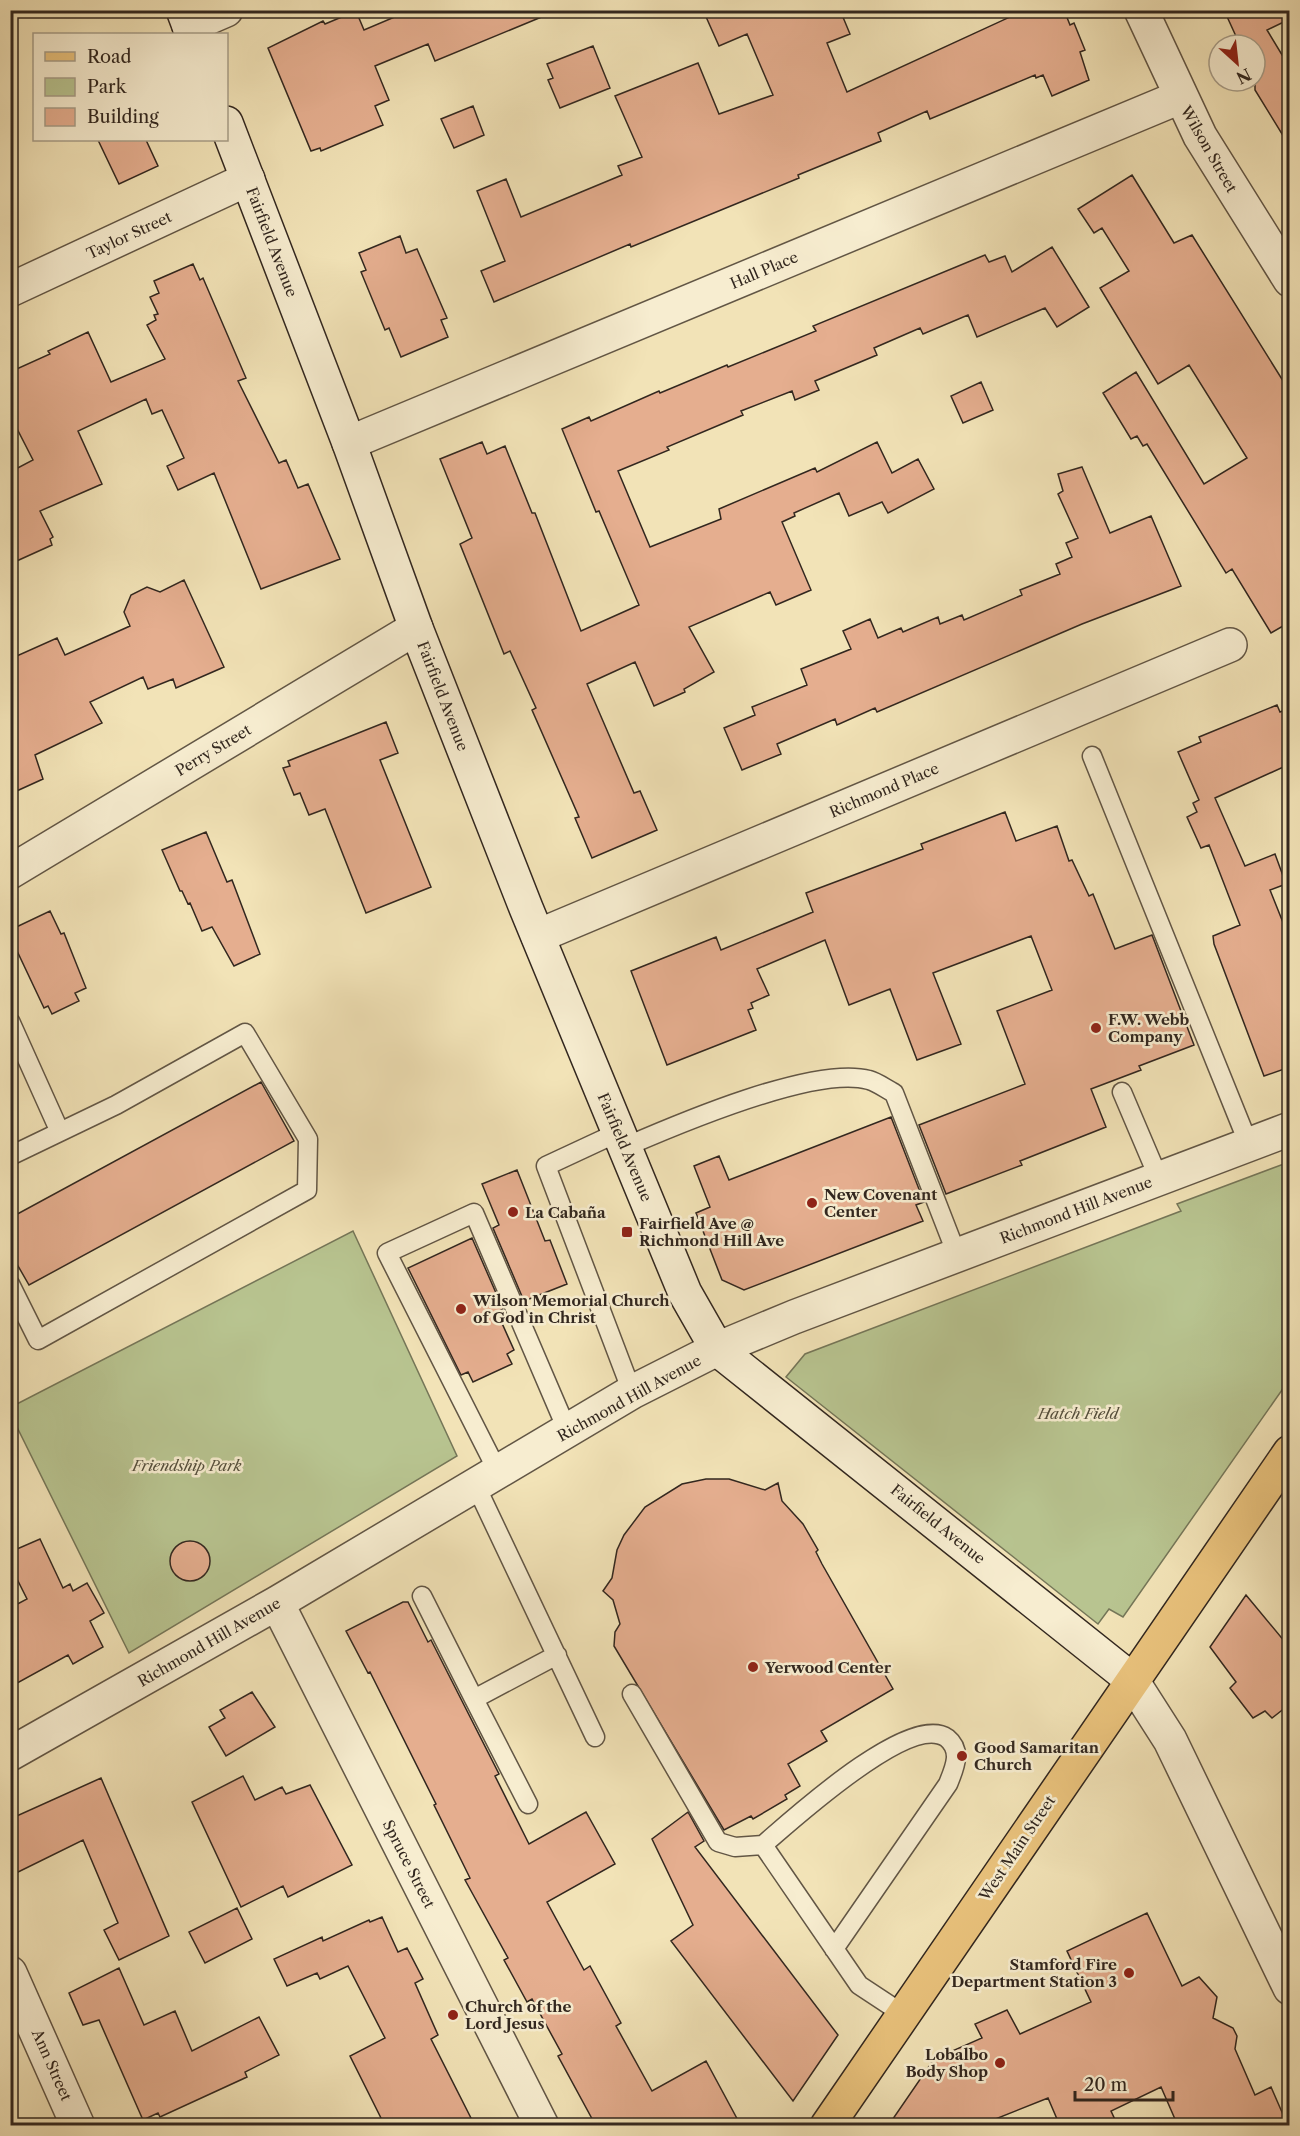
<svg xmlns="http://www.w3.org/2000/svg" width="1300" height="2136" font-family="'Libre Caslon Text',serif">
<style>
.green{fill:#b8c490;stroke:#757658;stroke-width:1.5}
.building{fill:#e5ae8f;stroke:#32271f;stroke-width:1.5}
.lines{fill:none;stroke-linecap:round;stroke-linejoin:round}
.service-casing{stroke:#625645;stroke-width:21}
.minor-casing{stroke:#625645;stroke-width:36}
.tertiary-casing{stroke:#625645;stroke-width:36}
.secondary-casing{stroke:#32271f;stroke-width:36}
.primary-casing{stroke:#32271f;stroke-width:36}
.service{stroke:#f7edd0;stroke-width:18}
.minor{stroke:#f7edd0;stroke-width:33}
.tertiary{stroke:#f7edd0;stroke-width:33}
.secondary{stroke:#f7edd0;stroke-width:33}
.primary{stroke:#e9c27c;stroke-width:33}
.poi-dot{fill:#8f2418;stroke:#f7edd0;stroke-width:2}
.labels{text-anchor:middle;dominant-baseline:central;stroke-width:5;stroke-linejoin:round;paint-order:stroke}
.street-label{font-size:15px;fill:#32271f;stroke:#f7edd0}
.poi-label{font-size:15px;font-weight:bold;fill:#32271f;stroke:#f7edd0;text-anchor:start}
.park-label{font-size:15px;font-style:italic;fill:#544e3b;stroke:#f7edd0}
</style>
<rect width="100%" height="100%" fill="#f2e3b7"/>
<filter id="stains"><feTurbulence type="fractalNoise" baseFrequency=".00333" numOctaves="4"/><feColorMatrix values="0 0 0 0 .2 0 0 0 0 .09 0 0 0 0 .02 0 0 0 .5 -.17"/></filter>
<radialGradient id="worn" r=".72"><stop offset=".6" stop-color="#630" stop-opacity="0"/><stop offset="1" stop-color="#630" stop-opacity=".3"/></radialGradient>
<!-- green -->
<path class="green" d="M1289,1162V1380L1123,1617L1109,1609L1098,1624L786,1377L805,1354L1181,1211L1177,1204Z
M353,1231L457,1456L129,1653L11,1415V1407Z"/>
<!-- building -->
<path class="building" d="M411,10L556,11L435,61L428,44L375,66L389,100L375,106L383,125L321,151L320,148L311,151L268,48L323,21L325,24L356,11L364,30Z
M703,10H840L850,34L827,43L847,92L1025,10H1064L1070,25L1074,23L1085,50L1080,52L1089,80L1052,96L1043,75L1036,78L1035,75L930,119L927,111L878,133L881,141L798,175L799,178L631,247L630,244L494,302L481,271L505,261L477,191L506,179L521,217L622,175L618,166L642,157L615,96L698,63L719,114L773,95L747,34L719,46Z
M1224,10H1290V19L1267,30L1290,68V147L1255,90V45H1240Z
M593,46L610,88L560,108L548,80L553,78L547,64Z
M473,106L484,135L454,148L441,119Z
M98,140H146L158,166L119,184Z
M1132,175L1174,243L1192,235L1290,392V622L1271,633L1232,569L1226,573L1147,444L1143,446L1137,436L1131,439L1103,393L1136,372L1204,484L1247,458L1189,365L1158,384L1100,288L1129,271L1102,228L1094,233L1078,209Z
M400,236L406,253L417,249L447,318L441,320L448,337L401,357L389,328L385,330L361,272L366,270L359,253Z
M1052,247L1089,307L1057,327L1045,308L977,337L968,315L923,334L920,328L874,348L877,355L815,381L819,390L795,400L792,391L741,411L743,415L667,447L669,450L618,471L650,547L721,519L719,509L815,468L817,472L877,442L892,473L918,459L934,489L888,513L882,502L849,516L839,493L794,513L795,516L782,522L811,590L776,605L770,592L689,627L714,672L684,689L685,692L654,706L635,662L587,684L634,793L640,791L657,830L592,858L575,818L579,817L532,710L536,708L510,651L504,654L460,544L472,538L440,459L482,442L487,454L505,446L532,513H535L581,631L639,605L599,511L596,512L562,429L589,417L591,421L659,391L660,393L727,365L728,367L816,331L813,326L985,255L989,262L1005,256L1012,272Z
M193,264L200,280L203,278L246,378L238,381L279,463L286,460L298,488L308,484L340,559L261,589L214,473L178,490L167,466L184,458L162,410L152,414L146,399L78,431L102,484L40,511L53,537L50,539L52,545L10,564V472L33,460L10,415V372L50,354L48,351L88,332L111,382L165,359L147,325L156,320L154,315L158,314L150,297L159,293L154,281Z
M981,382L993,410L963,423L951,396Z
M1082,467L1110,533L1151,516L1181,586L1082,624L877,712L875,708L837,725L835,719L777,744L781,754L742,770L724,728L755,715L752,707L807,685L801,669L851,649L843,631L870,619L878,638L901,628L903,632L938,617L940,624L962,615L964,620L1022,595L1020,590L1060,574L1056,564L1072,557L1066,543L1078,538L1058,494L1063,491L1058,474Z
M184,580L224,667L176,688L173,679L148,689L143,677L90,702L102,723L35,755L43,779L10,794V659L57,638L65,655L130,626L124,612L131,595L147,587L160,592Z
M1277,705L1280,712L1290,708V764L1215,798L1245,866L1275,854L1286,884L1270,890L1290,940V1067L1264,1076L1214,944L1213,936L1240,925L1209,845L1201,848L1187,817L1197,812L1193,803L1199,800L1178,752L1201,742L1199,737Z
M386,722L398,753L380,760L431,887L366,913L325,809L309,815L300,793L294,795L283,768L290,766L288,761Z
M1005,812L1016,841L1057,826L1069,861L1072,860L1089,896L1093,894L1115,949L1152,935L1194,1045L1139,1066L1141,1070L1091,1089L1106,1127L1020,1161L1022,1165L946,1194L919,1125L1025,1084L997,1011L1052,990L1031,936L933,973L961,1044L917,1060L890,989L849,1005L825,940L757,969L769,995L751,1003L753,1008L748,1010L756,1030L667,1065L631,971L716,937L721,950L813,912L806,893L923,849L921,844Z
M206,832L227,882L232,880L260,954L234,966L212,927L202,931L190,903L188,904L182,891H180L162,850Z
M50,911L61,934L64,933L86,988L75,993L79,1001L52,1014L48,1006L44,1008L10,936V930Z
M261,1082L294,1141L29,1285L10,1252V1218Z
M891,1117L924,1202L916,1205L923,1221L744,1290L722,1280L696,1213L710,1207L694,1166L719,1156L729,1180Z
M517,1170L545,1241L550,1240L567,1284L524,1301L493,1228L499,1225L482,1184Z
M472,1238L503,1309L497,1312L514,1350L507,1354L512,1364L473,1382L468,1372L461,1375L408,1268Z
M729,1479L765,1490L778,1483L782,1501L803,1524L818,1550L816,1552L822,1564L893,1689L821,1731L827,1741L788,1764L800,1786L785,1795L787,1799L753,1819L751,1816L724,1830L614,1646L615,1632L620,1624L613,1600L603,1591L612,1578L617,1550L624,1535L645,1507L682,1484L706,1479Z
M40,1539L63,1588L70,1584L73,1591L87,1583L104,1613L90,1621L103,1647L73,1664L68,1655L10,1687V1608L27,1599L10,1565V1552Z
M170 1561a20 20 0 1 1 40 0a20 20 0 1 1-40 0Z
M1246,1595L1290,1648V1704L1272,1718L1265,1711L1253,1718L1230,1688L1236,1682L1210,1647Z
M403,1602H408L428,1642L431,1640L499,1774L495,1776L529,1844L586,1812L615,1864L547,1902L584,1970L590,1966L621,2023L616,2026L652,2091L706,2061L741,2126H596L558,2056L562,2054L532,1999L527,2002L504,1960L508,1958L465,1880L470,1878L434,1805L436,1804L370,1672L368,1673L346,1631Z
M252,1692L275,1727L226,1756L209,1727L225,1718L220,1710Z
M243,1776L255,1800L282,1787L286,1794L310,1785L352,1865L288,1897L283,1886L241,1907L192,1802Z
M101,1778L169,1936L119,1960L104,1930L118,1923L83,1840L10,1876V1819Z
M688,1812L704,1841L695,1847L838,2035L793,2101L671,1941L693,1925L652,1839Z
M237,1908L252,1939L205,1963L189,1932Z
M1147,1913L1182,1986L1199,1977L1217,1997L1213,2018L1233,2028L1237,2036L1235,2049L1255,2095L1271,2087L1288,2126H1178L1161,2087L1111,2111L1118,2126H1060L1048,2098L978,2126H888L934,2059L982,2038L975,2024L1007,2010L1020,2034L1091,2002L1067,1951Z
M382,1917L398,1952L407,1948L423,1979L415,1983L438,2035L431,2039L475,2126H385L350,2056L385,2038L348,1966L320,1979L317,1973L287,1986L274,1959L322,1937L323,1941L369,1920L370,1922Z
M119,1968L144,2025L175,2011L192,2051L259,2017L279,2055L245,2072L247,2077L160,2117L158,2113L143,2120L99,2020L83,2025L69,1993Z"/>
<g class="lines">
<defs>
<path id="service" d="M1092,756L1249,1145
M10,1021L59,1130
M1122,1092L1159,1179
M619,1132L546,1166L632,1392
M625,1147C678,1124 815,1065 869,1080C877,1082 886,1089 894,1093L957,1255
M10,1156L116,1105L245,1033L308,1139L307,1190L38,1340L10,1284
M498,1472L387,1253L474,1213L568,1432
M476,1486L595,1737
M422,1596L474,1699
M632,1694L718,1842L735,1847L763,1845L859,1985L903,2014
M528,1804L474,1699L557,1655
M763,1845C792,1820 910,1712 947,1738C963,1751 954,1769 948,1784L834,1949"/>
<path id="minor" d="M1141,10L1200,136L1290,280
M189,26L226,10
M10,290L248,179
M349,443L1180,97
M10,872L416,628
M538,936L1230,645
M277,1603L542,2126
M10,1754L277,1603L632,1392L717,1349L794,1317L1290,1129
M10,1973L78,2126"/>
<path id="tertiary" d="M1131,1679L1170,1740L1290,1988"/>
<path id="secondary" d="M183,10L192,34
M226,123L349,443L416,628L526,908L685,1293L717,1349L1131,1679"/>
<path id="primary" d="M827,2126L1290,1452"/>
</defs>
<!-- service casing -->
<use href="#service" class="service-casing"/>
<!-- minor casing -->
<use href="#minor" class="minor-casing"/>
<!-- tertiary casing -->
<use href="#tertiary" class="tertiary-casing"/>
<!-- secondary casing -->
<use href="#secondary" class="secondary-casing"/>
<!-- primary casing -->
<use href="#primary" class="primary-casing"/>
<!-- service -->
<use href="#service" class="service"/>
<!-- minor -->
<use href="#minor" class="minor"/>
<!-- tertiary -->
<use href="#tertiary" class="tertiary"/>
<!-- secondary -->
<use href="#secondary" class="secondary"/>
<!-- primary -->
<use href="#primary" class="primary"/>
</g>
<!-- markers -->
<g class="poi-dot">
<circle cx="1096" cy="1028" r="6"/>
<circle cx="812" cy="1203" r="6"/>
<circle cx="513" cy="1212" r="6"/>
<rect x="621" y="1226" width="12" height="12" rx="3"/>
<circle cx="461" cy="1309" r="6"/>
<circle cx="753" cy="1667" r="6"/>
<circle cx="962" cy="1756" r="6"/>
<circle cx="1129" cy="1973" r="6"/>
<circle cx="453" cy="2015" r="6"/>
<circle cx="1000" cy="2063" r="6"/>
</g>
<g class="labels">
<!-- street labels -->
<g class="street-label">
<text transform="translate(1209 149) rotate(60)">Wilson Street</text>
<text transform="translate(129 235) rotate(-25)">Taylor Street</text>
<text transform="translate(272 242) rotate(69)">Fairfield Avenue</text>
<text transform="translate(764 270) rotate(-23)">Hall Place</text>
<text transform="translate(443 696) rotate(69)">Fairfield Avenue</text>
<text transform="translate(213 750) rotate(-31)">Perry Street</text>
<text transform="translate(884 790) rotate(-23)">Richmond Place</text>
<text transform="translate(625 1147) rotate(67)">Fairfield Avenue</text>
<text transform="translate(1076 1210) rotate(-21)">Richmond Hill Avenue</text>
<text transform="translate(629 1398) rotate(-29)">Richmond Hill Avenue</text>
<text transform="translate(938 1524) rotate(39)">Fairfield Avenue</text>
<text transform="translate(209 1642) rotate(-30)">Richmond Hill Avenue</text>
<text transform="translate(1017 1848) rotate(-56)">West Main Street</text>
<text transform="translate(409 1864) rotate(63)">Spruce Street</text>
<text transform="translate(52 2065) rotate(66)">Ann Street</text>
</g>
<!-- poi labels -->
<g class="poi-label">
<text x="1108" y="1019">F.W. Webb<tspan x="1108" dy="17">Company</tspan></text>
<text x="824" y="1194">New Covenant<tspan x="824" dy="17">Center</tspan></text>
<text x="525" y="1212">La Cabaña</text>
<text x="639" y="1223">Fairfield Ave @<tspan x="639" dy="17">Richmond Hill Ave</tspan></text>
<text x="473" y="1300">Wilson Memorial Church<tspan x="473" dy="17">of God in Christ</tspan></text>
<text x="765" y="1667">Yerwood Center</text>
<text x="974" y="1747">Good Samaritan<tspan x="974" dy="17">Church</tspan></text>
<text x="1117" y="1964" text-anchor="end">Stamford Fire<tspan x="1117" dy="17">Department Station 3</tspan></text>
<text x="465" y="2006">Church of the<tspan x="465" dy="17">Lord Jesus</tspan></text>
<text x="988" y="2054" text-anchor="end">Lobalbo<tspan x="988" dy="17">Body Shop</tspan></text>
</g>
<!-- park labels -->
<g class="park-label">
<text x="1078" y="1413">Hatch Field</text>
<text x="187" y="1465">Friendship Park</text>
</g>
</g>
<!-- margin -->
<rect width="1300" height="2136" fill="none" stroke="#f2e3b7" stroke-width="36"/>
<rect x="12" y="12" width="1276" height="2112" fill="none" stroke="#32271f" stroke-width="3"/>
<rect x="18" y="18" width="1264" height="2100" fill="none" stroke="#32271f" stroke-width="1.5"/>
<!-- legend -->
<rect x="33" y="33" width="195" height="108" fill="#f7edd0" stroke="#a89e89" stroke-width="1.5"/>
<rect x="45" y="52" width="30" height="9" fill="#e9c27c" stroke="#a89e89" stroke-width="1.5"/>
<text x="87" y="63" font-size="18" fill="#32271f">Road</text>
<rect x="45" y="78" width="30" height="18" fill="#b8c490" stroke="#a89e89" stroke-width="1.5"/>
<text x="87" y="93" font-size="18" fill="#32271f">Park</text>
<rect x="45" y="108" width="30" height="18" fill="#e5ae8f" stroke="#a89e89" stroke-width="1.5"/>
<text x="87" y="123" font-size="18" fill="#32271f">Building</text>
<!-- north arrow -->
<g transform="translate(1237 63) rotate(153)"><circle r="28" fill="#f7edd0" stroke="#a89e89" stroke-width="1.5"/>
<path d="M0-4.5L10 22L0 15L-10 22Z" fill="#8f2418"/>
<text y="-9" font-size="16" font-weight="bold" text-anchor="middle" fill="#32271f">N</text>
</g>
<!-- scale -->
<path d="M1075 2091v9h98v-9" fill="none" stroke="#32271f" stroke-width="3"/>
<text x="1084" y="2091" font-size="18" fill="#32271f" stroke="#f7edd0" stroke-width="4.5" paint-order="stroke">20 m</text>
<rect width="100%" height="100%" filter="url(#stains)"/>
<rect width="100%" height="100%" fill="url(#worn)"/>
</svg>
